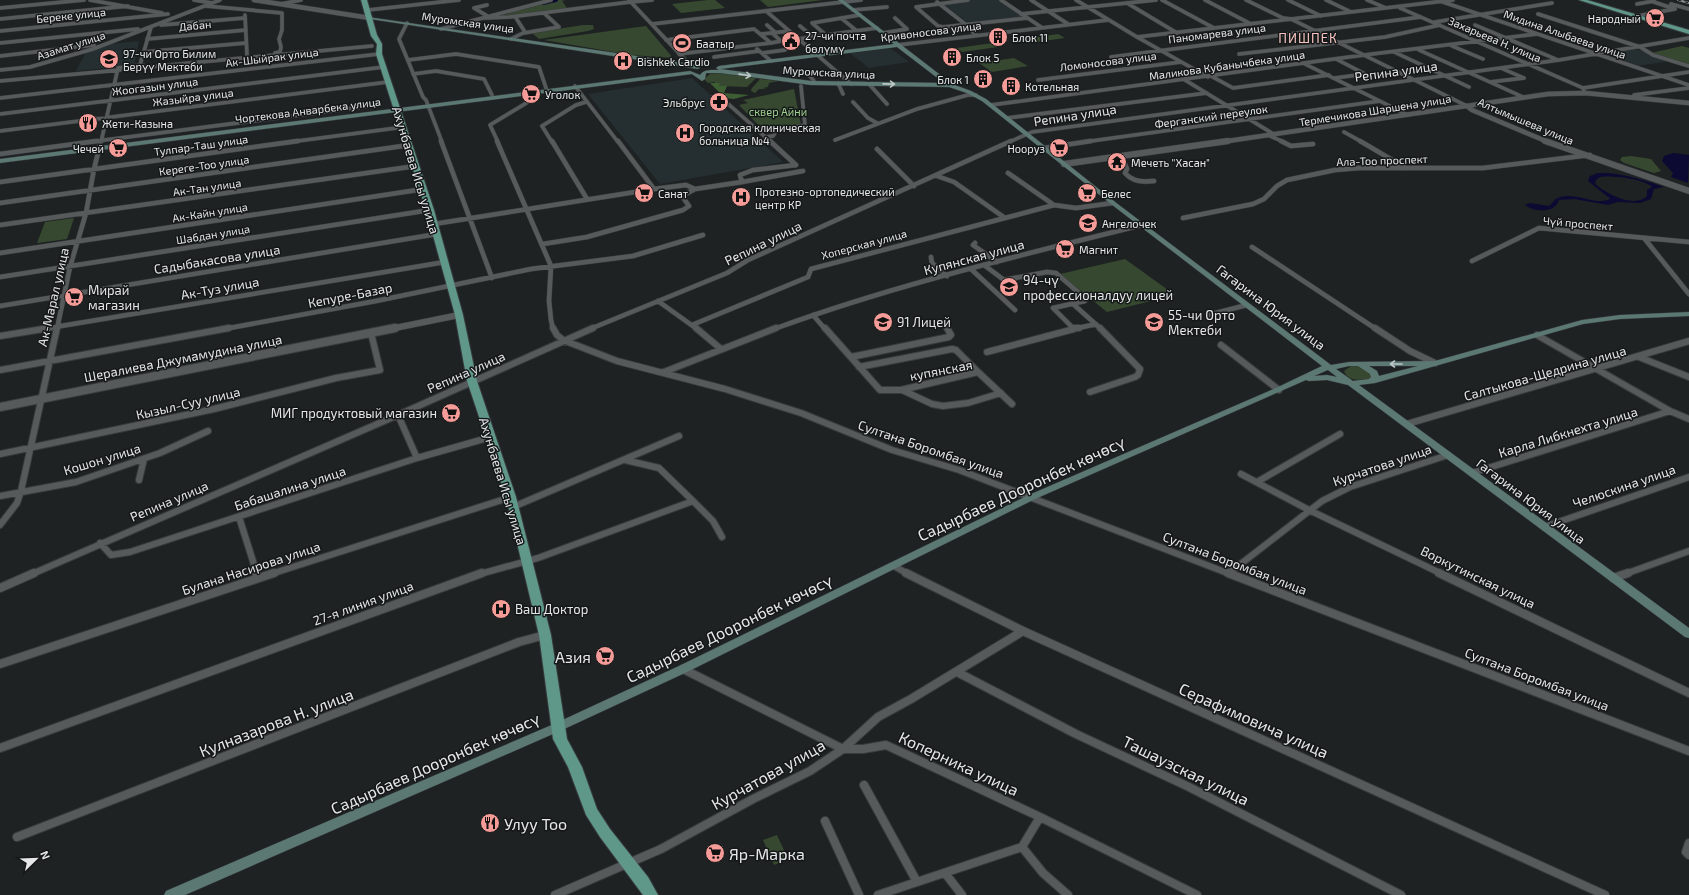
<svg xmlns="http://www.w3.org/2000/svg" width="1689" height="895" font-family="'Exo 2',sans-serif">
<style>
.built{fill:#252f31}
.green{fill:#364930}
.forest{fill:#3d5d33}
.water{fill:#0c0a32;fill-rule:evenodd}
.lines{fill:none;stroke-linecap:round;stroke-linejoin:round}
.canal{stroke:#0c0a32;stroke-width:4}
.minor-far3-casing{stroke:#393c3c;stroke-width:4.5}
.minor-far2-casing{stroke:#393c3c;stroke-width:5.5}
.minor-far1-casing{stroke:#393c3c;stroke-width:8}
.minor-casing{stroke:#393c3c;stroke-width:10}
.tertiary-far2-casing{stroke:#393c3c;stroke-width:5.5}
.tertiary-far1-casing{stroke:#393c3c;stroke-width:7}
.tertiary-casing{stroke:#393c3c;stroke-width:10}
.secondary-casing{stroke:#393c3c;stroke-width:1}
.primary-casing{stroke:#393c3c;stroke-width:2}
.minor-far3{stroke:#575a5b;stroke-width:3.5}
.minor-far2{stroke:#575a5b;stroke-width:4.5}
.minor-far1{stroke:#575a5b;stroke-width:6}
.minor{stroke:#575a5b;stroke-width:8}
.tertiary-far2{stroke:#575a5b;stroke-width:4.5}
.tertiary-far1{stroke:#575a5b;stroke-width:6}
.tertiary{stroke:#575a5b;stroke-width:8}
.secondary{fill:#5b7972;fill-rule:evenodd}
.primary{fill:#5f9889;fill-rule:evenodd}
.rail-casing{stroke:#909393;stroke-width:2}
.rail{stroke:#151819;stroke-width:1;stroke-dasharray:3.5;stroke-linecap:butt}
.oneway{stroke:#bcc7c5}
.labels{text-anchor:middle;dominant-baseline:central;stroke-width:3;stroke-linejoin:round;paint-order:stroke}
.far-street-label{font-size:11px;fill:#e6e8e8;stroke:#151819}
.far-poi-label{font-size:11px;fill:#e6e8e8;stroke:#151819;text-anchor:start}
.far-park-label{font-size:11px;fill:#a1d491;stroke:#151819}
.far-quarter-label{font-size:13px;letter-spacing:1px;fill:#f8c4c1;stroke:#151819}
.street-label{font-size:13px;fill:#e6e8e8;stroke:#151819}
.poi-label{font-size:13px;fill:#e6e8e8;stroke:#151819;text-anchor:start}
.near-street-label{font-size:16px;fill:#e6e8e8;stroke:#151819}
.near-poi-label{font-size:16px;fill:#e6e8e8;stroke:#151819;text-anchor:start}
</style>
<rect width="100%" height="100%" fill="#1e2222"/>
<!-- built -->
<path class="built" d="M973,0H998L1023,17L968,23L942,3Z
M139,41L134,65L76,71L86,52L108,44Z
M890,48L909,62L869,68L850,53Z
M1636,49L1650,54L1671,61L1637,66L1603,55Z
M692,78L783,162L660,184L588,94Z"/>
<!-- green -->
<path class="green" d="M558,0H565L562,1L567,8L489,18Z
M708,0H715L725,8L681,13L672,4Z
M760,0H823L768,7Z
M583,25H593L594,29L588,31L539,39L532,33Z
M646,26L673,58L631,55L544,40Z
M1058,34L1065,38L1029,43L1023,39Z
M993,43L998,47L962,52L957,48Z
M1682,46L1689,48V65L1651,53Z
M1014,58L1028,66L992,72L979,63Z
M718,73L756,78L747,87L718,86L714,82L708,83L704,79L710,74Z
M760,79L778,81L769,83L768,87L763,88L766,89H759L755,93L751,91L752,88Z
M794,89L801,125L764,131L739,105L748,103L743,100Z
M1631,156L1651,159L1661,171L1654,173L1624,163L1620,160L1622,157Z
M74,218L67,239L37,243L45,222Z
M1125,259L1175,295L1107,312L1060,274Z
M1351,366H1360L1371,372V379C1361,380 1348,382 1344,371Z
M777,835L788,859L774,865L763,840Z"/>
<!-- forest -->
<path class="forest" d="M710,83H718L720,84L719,86H727L724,93L749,95L734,99L725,98Z"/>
<!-- water -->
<path class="water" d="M1673,153L1689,155L1688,183L1671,177L1673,173L1662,161L1664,156Z
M1598,173C1620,172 1644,180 1664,187L1654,189L1651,199L1640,203L1618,202L1608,205L1574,199L1559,200C1558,203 1556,206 1553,208C1546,212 1532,211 1525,205L1530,203L1549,206C1553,203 1554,199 1558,198C1575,191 1592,205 1608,200L1610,198L1608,197L1588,181L1590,176ZM1600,177C1611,175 1645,179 1652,187L1647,190V196C1634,209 1606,193 1595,184L1596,180Z"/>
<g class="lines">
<!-- canal -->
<path class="canal" d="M543,3L556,0"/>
<defs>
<path id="minor-far3" d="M90,0L162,13
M194,0L212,3
M629,0L691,66
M968,0L916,7L938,26L943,27L1027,18
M1001,0L1041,27
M1031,0L1068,24
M1076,0L1137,37L1208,77
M1162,0L1214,28
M1205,0L1251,24
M1246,0L1283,18L1291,19L1467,106
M1288,0L1321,16
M1326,0L1351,12
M1367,0L1386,8
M631,2L652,0
M937,2L965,24L976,35
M1443,2L1689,85
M1127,3L1177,33
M281,4L301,0
M1637,4L1654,1
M1671,4L1689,9
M487,5L474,8L489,17
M206,6L282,13V30L279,39L281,47L280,52L275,53
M0,8L84,0
M1400,8L1583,88
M368,10L459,0
M853,10L887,7
M766,11L851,84
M1021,14L1156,0
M1538,14L1640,47L1653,55L1689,66
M245,15L247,55
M860,15L812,23L826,35L877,28
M1637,16L1675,9L1651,1
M485,18L509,17L630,2
M841,18L857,31
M0,19L128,6
M1435,22L1552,3
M407,23L399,39L423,97L426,100L442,142
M652,24L861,0
M161,25L245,18
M767,25L776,33
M1475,25L1558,60
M800,26L813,37
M441,29L551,0
M0,31L168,14
M524,33L559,27L544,13
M883,33L907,29L895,18
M761,34L789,31
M1137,37L1453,0
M147,39L246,30
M511,39L525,32L516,18
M798,39L826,35
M666,40L754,29L771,43L679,54
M0,43L138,29
M771,43L781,41L772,33
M898,45L1108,20
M1452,46L1483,59
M757,49L771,61
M1419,50L1523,97
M143,52L246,43
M1394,52L1469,87
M762,53L785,50
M1239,54L1385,37L1440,25
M0,56L94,45
M714,57L759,51
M1111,57L1421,17
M408,60L456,54L539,67L546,88
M1305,64L1408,115
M143,65H140L151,27
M137,68L372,46
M0,70L30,67L93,49L220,0
M413,74L436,71L484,79L492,95
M809,75L814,81L811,83
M1211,76L1233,88L1329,75
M1335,78L1365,74L1336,59
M1038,80L1181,62
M1185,80L1275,135
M0,81L120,70
M1490,82L1524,78L1503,69
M838,83L843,94
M869,84L887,104
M575,86L618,142
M1584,92L1583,88L1689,72
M0,98L379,54
M1633,98L1634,95L1689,88
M726,102L771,142
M853,102L868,118L877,123
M991,105L1364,55L1537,34
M0,114L384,67
M1007,118L1207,93
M0,131L388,82
M1344,132L1362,142
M1270,136L1284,142
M765,137L773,136L776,131L805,125L801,86
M835,140L917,109L968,95H976
M89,142L378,105
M101,142L118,68L140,65
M290,142L404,127
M498,142L490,125L528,102L523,93
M552,142L542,126L576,105L586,102
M1009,142L1032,132L1559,60L1689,38
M1084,142L1380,101"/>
<path id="minor-far2" d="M441,141L492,278
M497,141L551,266L549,301L551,320L553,329
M552,141L587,199
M618,141L654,189
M770,141L796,165
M1281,141L1291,146L1313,144
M1360,141L1406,168
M1044,148L1091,141
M877,149L914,186
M0,154L97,141
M1115,157L1125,164L1127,169L1125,173C1133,182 1142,182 1154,181
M796,165L753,170L740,175L742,182L803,171
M0,182L298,141
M0,203L410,145
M1054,205L1076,208L1113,203
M1005,218L1054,205L1008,173
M1183,218L1253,204L1264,199L1277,186L1287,180L1335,170L1359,168H1483L1590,155
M434,224L654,189L686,185L695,189L742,182
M0,225L416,166
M1644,238L1689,294
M975,243L973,245L997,262
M543,244L587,237L683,210L689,206L682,196L695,189
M1252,247L1376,329
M0,253L424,189
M931,257L932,263L947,276
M1472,261L1539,228L1689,242
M984,265L1004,280L1047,272L1056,273L1086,299L1085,301L1053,308L1074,329
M971,269L1015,310
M0,277L430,210
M658,301L697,329
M1072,303L1101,329
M0,306L437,234
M813,315L825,329
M1208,315L1247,305
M942,323L948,329
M692,325L808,277L811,269L1005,218L954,182L937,176
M43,329L445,262
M57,329L70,267L86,213L94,169L101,141
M224,329L376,301L531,269L633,256L703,235
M590,329L727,273L748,260L1011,141
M774,329C894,285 1018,256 1142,225
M1074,329L1096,324"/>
<path id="minor-far1" d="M553,328L557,335L563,340L617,361L725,389L801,413L892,450L959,470L1230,574
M696,328L721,349
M825,328L880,390H902L932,404L943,406L968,403L1001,393
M1073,328H1079
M1375,328L1410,351L1435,363
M1537,335L1670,411L1689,419
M0,336L49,328
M1221,345L1279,390
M987,352L1074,329
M851,357L949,337L951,335L947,328
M1639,357L1689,377
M859,367L952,349L956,350L978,372
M0,370L229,328
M664,372L776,328
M901,390L978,372L1012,404
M1090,392L1135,377L1138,375L1140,369L1100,328
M398,415L417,458
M1407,424L1689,341
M0,454L214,409L336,378L380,370L371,333
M625,460L659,468L693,501
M1472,473L1670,411
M1241,474L1309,510L1442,574
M139,480L144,459
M1257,482L1340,434
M0,496L76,482L160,453L208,431
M513,507L679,436
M239,517L257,574
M0,525L17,503L21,491L57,328
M1544,527L1689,477
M100,543L111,555L130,552L417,458L491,437
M894,566L908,574
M1229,573L1322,501L1350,487L1448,455
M32,574L398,415L593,328
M271,574L511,497
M480,574L538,558L693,501L713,521L722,537
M1625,574L1689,551"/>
<path id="minor" d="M256,573L258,578
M906,573L1023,631L1605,895
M1228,573L1689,751
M1439,573L1689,693
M1613,578L1628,573
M0,588L34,573
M0,664L274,573
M683,669L843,749H863L886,745L1040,817L1197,895
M957,672L1076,734L1189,787L1401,895
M0,748L482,573
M864,785L917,882
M825,821L859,895
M17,837L519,642L545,635
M1689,843L1686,852L1689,855
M1022,847L1043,873L1068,895
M945,873L962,895
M555,895L661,849L753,799L810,771L843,749L878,717L911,699L1023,631
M878,895L1022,847L1040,817"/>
<path id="tertiary-far2" d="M254,0L370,18
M1467,106L1472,110L1548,142
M1221,142L1548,94L1585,93L1689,103"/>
<path id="tertiary-far1" d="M1545,141L1689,191
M1064,164L1228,141
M390,329L459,315"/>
<path id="tertiary" d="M0,407L395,328"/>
<path id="secondary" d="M838,0H843L952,84L971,91L986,99L1115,202L1331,365L1349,362L1435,361L1582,320L1620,315L1689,312V316L1620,319L1583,324L1375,383L1359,385L1689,628V638L1685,637L1348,385L1327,380L1309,381L1306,380L1035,499L687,672L562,730L185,895H164L166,891L554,724L679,666L1029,495L1276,388L1322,366L1111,204L982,101L967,93L949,87L811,85L720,73H706L705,79L702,81L692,74L0,163V159L690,71L700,75C704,69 712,70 719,70L716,68L719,66L894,44ZM897,47L944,83L811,81L720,69ZM1349,366H1358L1370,374L1371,377L1369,379L1353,381L1336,369ZM1369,366H1418L1379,376L1377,371ZM1328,370L1337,377L1327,375L1314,376Z
M368,17L698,65L701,67L698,69L370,19H368Z"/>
<path id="primary" d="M361,0H367L377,35L382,44V54L434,210L463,315L477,381L516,497L551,635L567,739L582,767L597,809L610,829L648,877L658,895H643L600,837L586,815L568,767L553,739L539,635L506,497L467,381L455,315L426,210L376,54L377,44L371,36Z
M1579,0H1587L1689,30V34Z"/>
</defs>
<!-- minor-far3 casing -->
<use href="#minor-far3" class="minor-far3-casing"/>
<!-- minor-far2 casing -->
<use href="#minor-far2" class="minor-far2-casing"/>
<!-- minor-far1 casing -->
<use href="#minor-far1" class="minor-far1-casing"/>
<!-- minor casing -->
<use href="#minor" class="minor-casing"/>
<!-- tertiary-far2 casing -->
<use href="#tertiary-far2" class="tertiary-far2-casing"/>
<!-- tertiary-far1 casing -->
<use href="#tertiary-far1" class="tertiary-far1-casing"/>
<!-- tertiary casing -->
<use href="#tertiary" class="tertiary-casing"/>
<!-- secondary casing -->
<use href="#secondary" class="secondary-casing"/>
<!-- primary casing -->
<use href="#primary" class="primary-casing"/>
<!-- minor-far3 -->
<use href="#minor-far3" class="minor-far3"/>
<!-- minor-far2 -->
<use href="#minor-far2" class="minor-far2"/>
<!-- minor-far1 -->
<use href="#minor-far1" class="minor-far1"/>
<!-- minor -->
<use href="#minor" class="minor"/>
<!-- tertiary-far2 -->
<use href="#tertiary-far2" class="tertiary-far2"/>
<!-- tertiary-far1 -->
<use href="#tertiary-far1" class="tertiary-far1"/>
<!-- tertiary -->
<use href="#tertiary" class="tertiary"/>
<!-- secondary -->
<use href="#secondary" class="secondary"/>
<!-- primary -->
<use href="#primary" class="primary"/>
<defs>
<path id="rail" d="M1678,0L1689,3"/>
</defs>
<!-- rail casing -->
<use href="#rail" class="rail-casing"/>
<!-- rail -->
<use href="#rail" class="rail"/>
</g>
<!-- one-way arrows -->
<defs><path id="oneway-shaft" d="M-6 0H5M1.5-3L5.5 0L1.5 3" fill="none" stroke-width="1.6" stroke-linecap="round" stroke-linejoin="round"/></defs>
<g class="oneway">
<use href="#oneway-shaft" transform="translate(745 75) rotate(8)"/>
<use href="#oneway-shaft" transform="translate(889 84) rotate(1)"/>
<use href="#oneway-shaft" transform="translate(1396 364) rotate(180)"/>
</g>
<!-- icons -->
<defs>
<symbol id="supermarket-disc" viewBox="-11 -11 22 22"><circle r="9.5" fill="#f59b98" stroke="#151819"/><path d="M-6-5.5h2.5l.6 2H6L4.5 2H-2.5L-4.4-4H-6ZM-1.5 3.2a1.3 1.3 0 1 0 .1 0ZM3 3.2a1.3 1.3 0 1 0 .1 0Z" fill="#111"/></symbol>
<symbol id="building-disc" viewBox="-11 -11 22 22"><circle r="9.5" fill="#f59b98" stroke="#151819"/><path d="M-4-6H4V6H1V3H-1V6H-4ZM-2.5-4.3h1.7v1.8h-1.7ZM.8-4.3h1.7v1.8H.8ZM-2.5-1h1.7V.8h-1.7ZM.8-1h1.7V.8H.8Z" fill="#111"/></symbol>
<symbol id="civic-disc" viewBox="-11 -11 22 22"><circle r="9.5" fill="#f59b98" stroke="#151819"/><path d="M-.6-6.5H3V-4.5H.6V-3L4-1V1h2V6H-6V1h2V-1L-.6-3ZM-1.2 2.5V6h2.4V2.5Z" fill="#111"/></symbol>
<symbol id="stadium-disc" viewBox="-11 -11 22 22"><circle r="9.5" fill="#f59b98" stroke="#151819"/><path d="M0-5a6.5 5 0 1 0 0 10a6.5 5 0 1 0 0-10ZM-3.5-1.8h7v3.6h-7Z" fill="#111"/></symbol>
<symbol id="school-disc" viewBox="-11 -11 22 22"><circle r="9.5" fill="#f59b98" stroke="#151819"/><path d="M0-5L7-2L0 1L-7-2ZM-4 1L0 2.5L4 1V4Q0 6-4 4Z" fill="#111"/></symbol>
<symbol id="hospital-disc" viewBox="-11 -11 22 22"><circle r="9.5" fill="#f59b98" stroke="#151819"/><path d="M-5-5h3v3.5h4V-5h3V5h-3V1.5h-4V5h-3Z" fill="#111"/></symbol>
<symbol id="pharmacy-disc" viewBox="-11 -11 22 22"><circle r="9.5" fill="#f59b98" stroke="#151819"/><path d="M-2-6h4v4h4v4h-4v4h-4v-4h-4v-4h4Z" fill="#111"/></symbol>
<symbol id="restaurant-disc" viewBox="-11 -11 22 22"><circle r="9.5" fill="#f59b98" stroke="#151819"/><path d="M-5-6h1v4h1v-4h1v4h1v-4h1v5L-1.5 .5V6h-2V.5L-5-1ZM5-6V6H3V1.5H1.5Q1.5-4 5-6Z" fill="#111"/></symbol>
<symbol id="temple-disc" viewBox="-11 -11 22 22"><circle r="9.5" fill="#f59b98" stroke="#151819"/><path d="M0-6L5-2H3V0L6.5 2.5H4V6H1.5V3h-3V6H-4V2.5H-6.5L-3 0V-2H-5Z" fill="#111"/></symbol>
<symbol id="university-disc" viewBox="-11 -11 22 22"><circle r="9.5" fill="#f59b98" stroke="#151819"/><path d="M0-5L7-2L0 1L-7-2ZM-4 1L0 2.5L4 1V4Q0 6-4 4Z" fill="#111"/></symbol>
</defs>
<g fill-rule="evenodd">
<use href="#supermarket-disc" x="1644" y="7" width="22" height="22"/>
<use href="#building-disc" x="987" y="26" width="22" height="22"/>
<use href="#civic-disc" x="780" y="30" width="22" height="22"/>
<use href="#stadium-disc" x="671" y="32" width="22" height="22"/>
<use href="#building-disc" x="941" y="46" width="22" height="22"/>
<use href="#school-disc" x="98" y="48" width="22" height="22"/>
<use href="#hospital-disc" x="612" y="50" width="22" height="22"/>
<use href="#building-disc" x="972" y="68" width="22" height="22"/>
<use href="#building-disc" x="1000" y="75" width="22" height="22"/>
<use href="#supermarket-disc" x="520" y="83" width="22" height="22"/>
<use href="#pharmacy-disc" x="708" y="91" width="22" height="22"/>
<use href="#restaurant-disc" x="77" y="112" width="22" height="22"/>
<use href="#hospital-disc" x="674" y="122" width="22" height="22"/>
<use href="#supermarket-disc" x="107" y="137" width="22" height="22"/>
<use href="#supermarket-disc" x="1048" y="137" width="22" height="22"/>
<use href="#temple-disc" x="1106" y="151" width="22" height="22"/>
<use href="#supermarket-disc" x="633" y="182" width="22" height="22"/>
<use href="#supermarket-disc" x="1076" y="182" width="22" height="22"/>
<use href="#hospital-disc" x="730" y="186" width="22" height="22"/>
<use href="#school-disc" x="1077" y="212" width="22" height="22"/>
<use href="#supermarket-disc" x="1054" y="238" width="22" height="22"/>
<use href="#university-disc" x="998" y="276" width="22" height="22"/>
<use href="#supermarket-disc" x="63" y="286" width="22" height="22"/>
<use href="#university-disc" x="872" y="311" width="22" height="22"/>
<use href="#school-disc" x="1143" y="311" width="22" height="22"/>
<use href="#supermarket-disc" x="440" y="402" width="22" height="22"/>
<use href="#hospital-disc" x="490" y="598" width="22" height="22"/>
<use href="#supermarket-disc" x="594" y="645" width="22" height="22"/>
<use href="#restaurant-disc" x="479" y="812" width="22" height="22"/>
<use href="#supermarket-disc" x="704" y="842" width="22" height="22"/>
</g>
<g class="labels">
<!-- far-street labels -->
<g class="far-street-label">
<text transform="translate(71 15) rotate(-6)">Береке улица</text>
<text transform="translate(468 22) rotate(8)">Муромская улица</text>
<text transform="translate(195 25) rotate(-5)">Дабан</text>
<text transform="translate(931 31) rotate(-7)">Кривоносова улица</text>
<text transform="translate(1217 33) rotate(-7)">Паномарева улица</text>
<text transform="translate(1565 34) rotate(19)">Мидина Алыбаева улица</text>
<text transform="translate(1495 39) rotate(23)">Захарьева Н. улица</text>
<text transform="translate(71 45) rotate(-18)">Азамат улица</text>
<text transform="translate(272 57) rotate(-7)">Ак-Шыйрак улица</text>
<text transform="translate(1108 61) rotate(-7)">Ломоносова улица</text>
<text transform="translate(1227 65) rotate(-8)">Маликова Кубанычбека улица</text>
<text transform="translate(829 72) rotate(3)">Муромская улица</text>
<text transform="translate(155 86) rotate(-7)">Жоогазын улица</text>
<text transform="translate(193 97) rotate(-7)">Жазыйра улица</text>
<text transform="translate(308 110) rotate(-7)">Чортекова Анварбека улица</text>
<text transform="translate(1375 110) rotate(-9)">Термечикова Шаршена улица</text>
<text transform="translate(1211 116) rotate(-8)">Ферганский переулок</text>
<text transform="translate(1526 121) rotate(23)">Алтымышева улица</text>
<text transform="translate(201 145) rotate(-8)">Тулпар-Таш улица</text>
<text transform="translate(1382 160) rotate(-2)">Ала-Тоо проспект</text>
<text transform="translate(204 165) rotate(-8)">Кереге-Тоо улица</text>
<text transform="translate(207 187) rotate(-8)">Ак-Тан улица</text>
<text transform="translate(210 212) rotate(-9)">Ак-Кайн улица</text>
<text transform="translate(1578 223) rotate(5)">Чүй проспект</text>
<text transform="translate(213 234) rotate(-9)">Шабдан улица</text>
<text transform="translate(864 244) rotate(-15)">Хоперская улица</text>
</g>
<!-- far-poi labels -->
<g class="far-poi-label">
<text x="1641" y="18" text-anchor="end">Народный</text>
<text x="805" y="35">27-чи почта<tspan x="805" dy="13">бөлүмү</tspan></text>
<text x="1012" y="37">Блок 11</text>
<text x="696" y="43">Баатыр</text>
<text x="123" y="53">97-чи Орто Билим<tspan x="123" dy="13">Берүү Мектеби</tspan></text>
<text x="966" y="57">Блок 5</text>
<text x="637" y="61">Bishkek Cardio</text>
<text x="969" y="79" text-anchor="end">Блок 1</text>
<text x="1025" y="86">Котельная</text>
<text x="545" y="94">Уголок</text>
<text x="705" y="102" text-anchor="end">Эльбрус</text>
<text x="102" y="123">Жети-Казына</text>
<text x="699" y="127">Городская клиническая<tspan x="699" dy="13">больница №4</tspan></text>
<text x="104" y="148" text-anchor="end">Чечей</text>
<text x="1045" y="148" text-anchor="end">Нооруз</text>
<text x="1131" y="162">Мечеть "Хасан"</text>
<text x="755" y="191">Протезно-ортопедический<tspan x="755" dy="13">центр КР</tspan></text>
<text x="658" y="193">Санат</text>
<text x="1101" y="193">Белес</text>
<text x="1102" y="223">Ангелочек</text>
<text x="1079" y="249">Магнит</text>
</g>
<!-- far-park labels -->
<g class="far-park-label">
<text x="778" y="111">сквер Айни</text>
</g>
<!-- far-quarter labels -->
<g class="far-quarter-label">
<text x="1308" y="38">ПИШПЕК</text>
</g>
<!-- street labels -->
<g class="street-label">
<text transform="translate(1396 71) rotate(-8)">Репина улица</text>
<text transform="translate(1075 115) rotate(-9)">Репина улица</text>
<text transform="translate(416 170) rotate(73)">Ахунбаева Исы улица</text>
<text transform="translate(763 243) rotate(-26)">Репина улица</text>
<text transform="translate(974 257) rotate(-15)">Купянская улица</text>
<text transform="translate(217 259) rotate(-9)">Садыбакасова улица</text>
<text transform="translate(220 288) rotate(-10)">Ак-Туз улица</text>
<text transform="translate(350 295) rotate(-11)">Кепуре-Базар</text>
<text transform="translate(53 297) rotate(-77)">Ак-Марал улица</text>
<text transform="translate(1271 307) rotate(37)">Гагарина Юрия улица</text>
<text transform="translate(183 358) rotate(-11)">Шералиева Джумамудина улица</text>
<text transform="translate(941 370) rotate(-11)">купянская</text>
<text transform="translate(466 372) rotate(-24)">Репина улица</text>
<text transform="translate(1545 373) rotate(-16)">Салтыкова-Щедрина улица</text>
<text transform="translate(188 403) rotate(-13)">Кызыл-Суу улица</text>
<text transform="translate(1568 432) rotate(-17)">Карла Либкнехта улица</text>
<text transform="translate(931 449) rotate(19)">Султана Боромбая улица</text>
<text transform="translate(102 459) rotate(-17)">Кошон улица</text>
<text transform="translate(1382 465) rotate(-19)">Курчатова улица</text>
<text transform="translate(503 481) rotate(73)">Ахунбаева Исы улица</text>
<text transform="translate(1624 486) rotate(-19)">Челюскина улица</text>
<text transform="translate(290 488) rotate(-18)">Бабашалина улица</text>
<text transform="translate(169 501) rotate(-23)">Репина улица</text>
<text transform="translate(1531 501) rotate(37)">Гагарина Юрия улица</text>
<text transform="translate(1235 563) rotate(21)">Султана Боромбая улица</text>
<text transform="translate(251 568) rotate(-18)">Булана Насирова улица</text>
<text transform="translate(1478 577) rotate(26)">Воркутинская улица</text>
<text transform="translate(363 603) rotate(-20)">27-я линия улица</text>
<text transform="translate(1537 679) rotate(21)">Султана Боромбая улица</text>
</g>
<!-- poi labels -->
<g class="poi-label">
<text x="1023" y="280">94-чү<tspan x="1023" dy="15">профессионалдуу лицей</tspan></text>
<text x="88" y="290">Мирай<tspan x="88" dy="15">магазин</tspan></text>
<text x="1168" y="315">55-чи Орто<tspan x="1168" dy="15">Мектеби</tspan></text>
<text x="897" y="322">91 Лицей</text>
<text x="437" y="413" text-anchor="end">МИГ продуктовый магазин</text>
<text x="515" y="609">Ваш Доктор</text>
</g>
<!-- near-street labels -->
<g class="near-street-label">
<text transform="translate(1021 488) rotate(-25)">Садырбаев Дооронбек көчөсү</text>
<text transform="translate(729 628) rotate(-26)">Садырбаев Дооронбек көчөсү</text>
<text transform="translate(1254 720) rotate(24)">Серафимовича улица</text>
<text transform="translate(276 722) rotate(-21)">Кулназарова Н. улица</text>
<text transform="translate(435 763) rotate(-24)">Садырбаев Дооронбек көчөсү</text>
<text transform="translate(959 763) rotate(25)">Коперника улица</text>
<text transform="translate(1186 770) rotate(26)">Ташаузская улица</text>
<text transform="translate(768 774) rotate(-29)">Курчатова улица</text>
</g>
<!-- near-poi labels -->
<g class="near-poi-label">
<text x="591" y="656" text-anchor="end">Азия</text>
<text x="504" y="823">Улуу Тоо</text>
<text x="729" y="853">Яр-Марка</text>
</g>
</g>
<!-- north arrow -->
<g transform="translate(36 859) rotate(67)" stroke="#151819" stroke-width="3" paint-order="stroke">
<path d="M0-3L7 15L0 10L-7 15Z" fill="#e6e8e8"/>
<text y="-6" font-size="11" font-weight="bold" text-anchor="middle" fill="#e6e8e8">N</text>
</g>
</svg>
